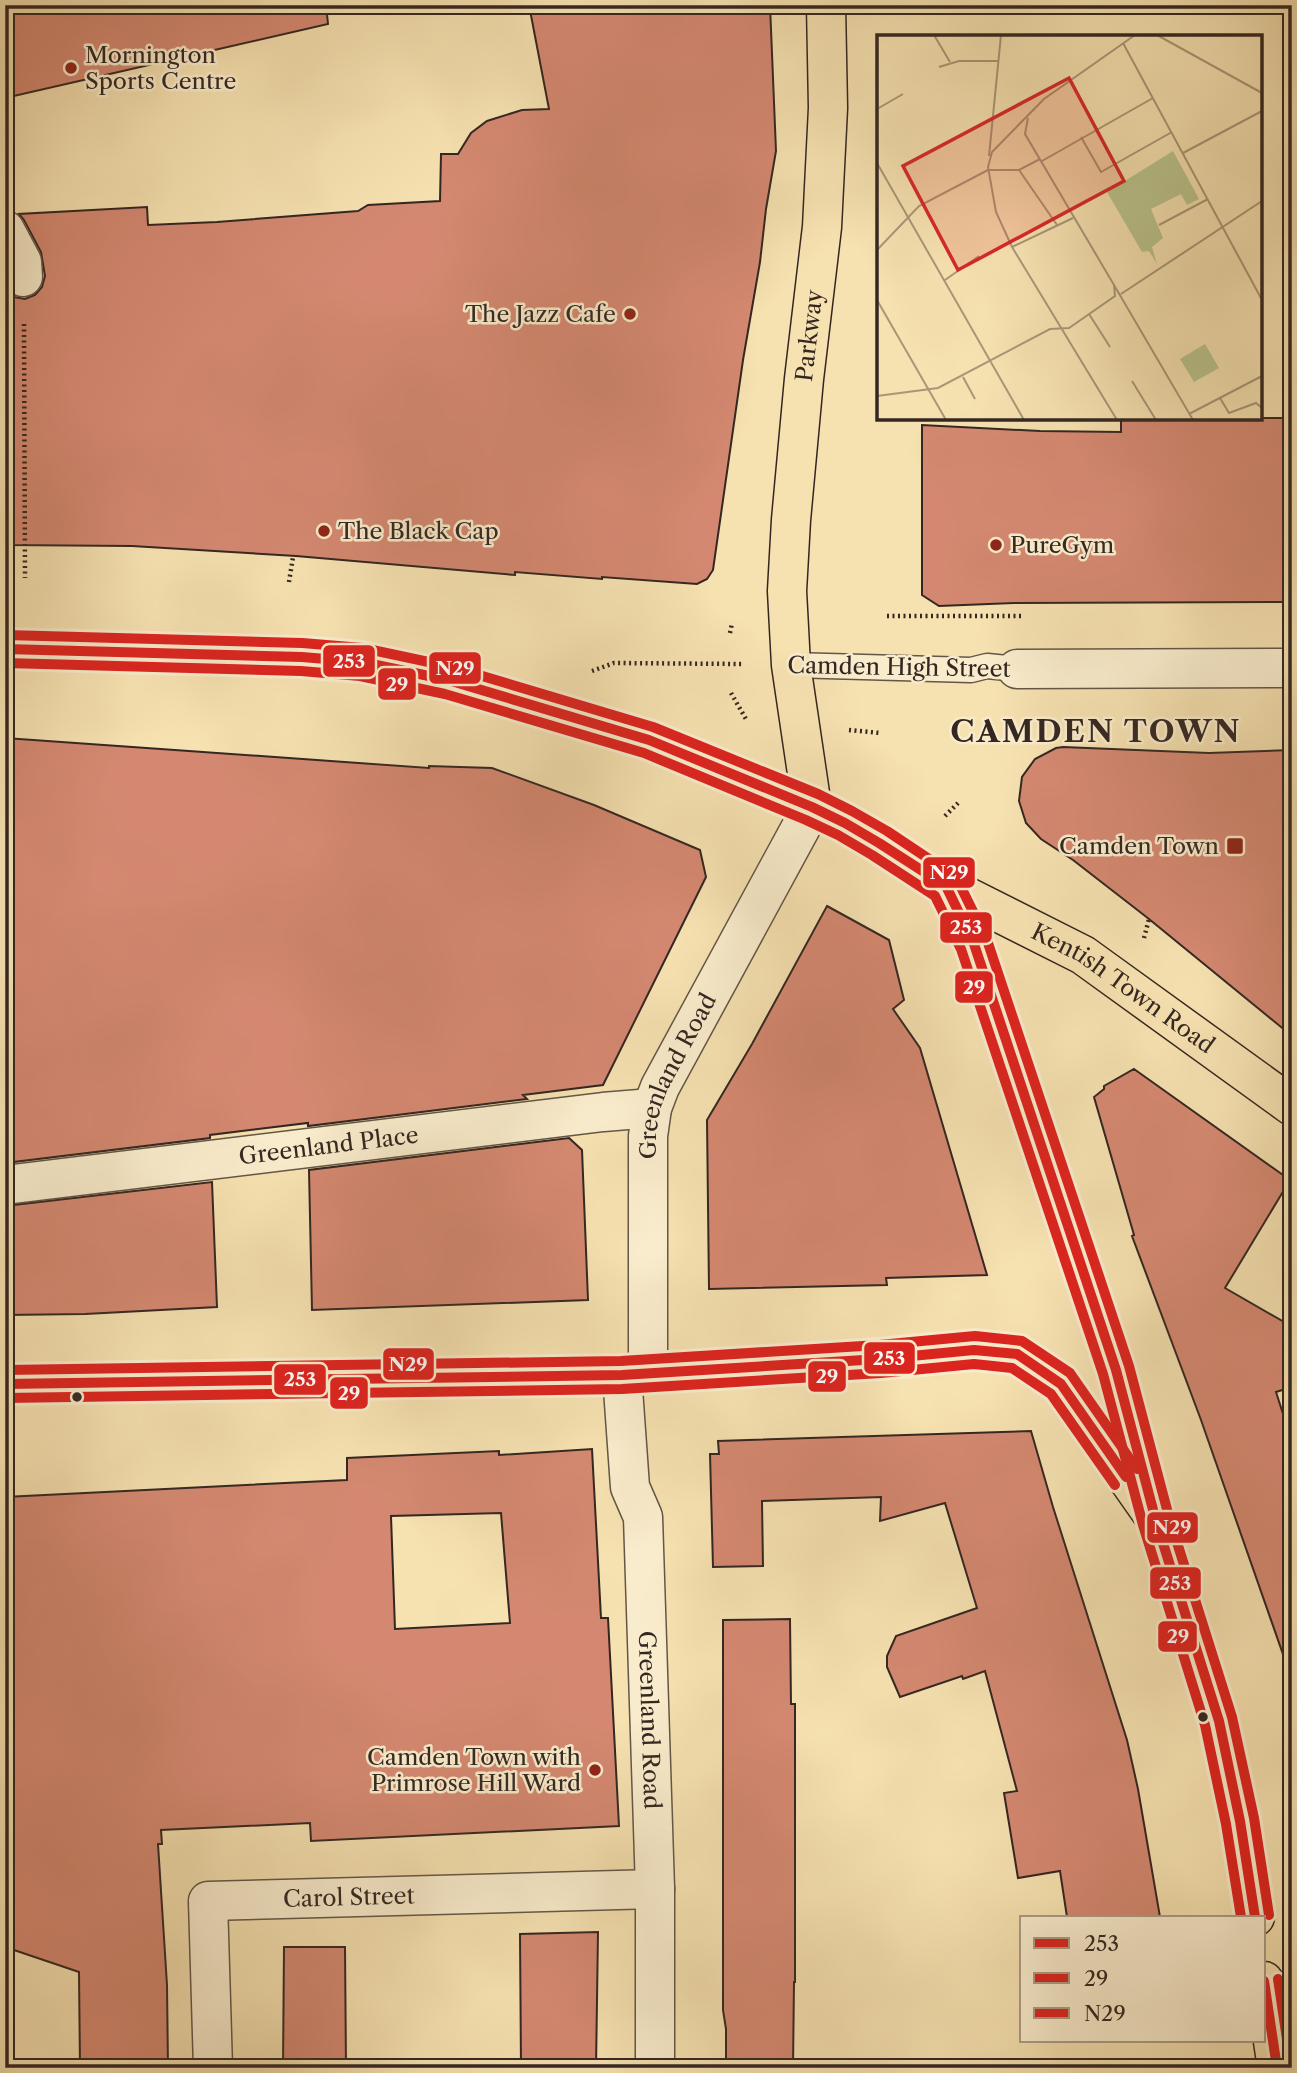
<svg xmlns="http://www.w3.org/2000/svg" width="1297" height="2073" font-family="'Libre Caslon Text',serif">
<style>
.building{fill:#d48871;stroke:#342722;stroke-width:2;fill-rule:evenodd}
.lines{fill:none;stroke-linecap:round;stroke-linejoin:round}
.lane-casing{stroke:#645646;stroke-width:27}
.street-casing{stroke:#645646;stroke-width:41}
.primary-casing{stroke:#342722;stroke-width:41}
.highway-casing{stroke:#342722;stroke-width:41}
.path{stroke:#342722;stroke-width:4.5;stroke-dasharray:2 3.5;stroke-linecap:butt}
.lane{stroke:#f9eccc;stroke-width:24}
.street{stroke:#f9eccc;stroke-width:38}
.primary{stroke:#f6e1b0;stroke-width:38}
.highway{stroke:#f6e1b0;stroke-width:38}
.bus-1-casing{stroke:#f9eccc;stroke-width:16}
.bus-2-casing{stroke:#f9eccc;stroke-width:16}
.bus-3-casing{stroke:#f9eccc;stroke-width:16}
.bus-1{stroke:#dc241f;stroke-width:10}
.bus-2{stroke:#dc241f;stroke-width:10}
.bus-3{stroke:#dc241f;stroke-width:10}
.poi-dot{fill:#8f2418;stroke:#f9eccc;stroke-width:2.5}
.bus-dot{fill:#342722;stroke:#f9eccc;stroke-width:2.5}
.labels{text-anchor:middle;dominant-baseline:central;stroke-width:5;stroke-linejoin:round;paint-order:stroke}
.poi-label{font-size:23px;fill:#342722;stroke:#f9eccc;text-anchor:start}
.street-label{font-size:23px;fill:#342722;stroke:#f9eccc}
.district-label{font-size:30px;font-weight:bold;letter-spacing:2px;fill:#342722;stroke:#f9eccc}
.inset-road{fill:none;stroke:#a89777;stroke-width:2}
.view{fill:#d62828;fill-opacity:0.15;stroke:#d62828;stroke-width:3.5}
.inset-edge{fill:none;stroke:#342722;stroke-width:3.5}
.line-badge{stroke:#f9eccc;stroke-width:2.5}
.badge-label{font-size:19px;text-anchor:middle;font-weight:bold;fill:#fff}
</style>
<rect width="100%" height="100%" fill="#f6e1b0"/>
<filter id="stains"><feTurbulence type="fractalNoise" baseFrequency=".00286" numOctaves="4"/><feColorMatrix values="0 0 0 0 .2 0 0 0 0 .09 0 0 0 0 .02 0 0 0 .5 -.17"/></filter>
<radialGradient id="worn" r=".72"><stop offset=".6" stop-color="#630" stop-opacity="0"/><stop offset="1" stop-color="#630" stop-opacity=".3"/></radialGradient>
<!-- building -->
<path class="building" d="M5,5H326L328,24L5,98Z
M529,5H770L776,151L766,209L760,262L743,360L713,570L707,579L697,584L602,577V579L515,572V575L296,556L132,546L5,545V290L14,297L25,299L35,295L42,287L45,276L41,252L24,220L19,214L147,207L148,225L217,222L358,211L368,205L440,201L441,154H458L471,133L487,121L522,110L549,109Z
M1121,418H1292V602L1014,603L939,606L922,595V425L1040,431L1121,432Z
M5,738L429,768V766L492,768L594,805L700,850L706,877L603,1085L523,1095L527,1099L308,1126V1123L210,1135V1138L5,1163Z
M1063,747L1209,753L1292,750V1036L1149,919L1073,860L1041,839L1026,823L1019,801L1022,777L1035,759L1056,748Z
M827,906L889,940L904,1000L893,1009L920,1048L987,1275L886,1278L887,1285L709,1289L707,1120L752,1044Z
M1134,1069L1290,1180L1225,1288L1284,1322L1292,1342V1387L1276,1392L1292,1442V1658L1285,1660L1201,1420L1132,1236L1134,1235L1094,1097L1104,1089V1086Z
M569,1138L582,1150L588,1300L312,1310L309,1170Z
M212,1182L217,1307L85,1314L5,1315V1206Z
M1031,1431L1053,1507L1127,1740L1138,1789L1160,1917H1067L1060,1871L1018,1878L1004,1793L1017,1791L985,1671L963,1679L962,1676L900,1697L887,1667V1656L896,1636L977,1608L945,1503L880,1521L881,1497L762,1501L763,1566L713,1567L710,1454H719L718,1441Z
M592,1449L601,1618H608L619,1826L311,1841L310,1823L161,1830L162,1844H158L167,1985L168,2068H80L79,1972L5,1947V1497L347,1480V1458L499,1451V1455ZM501,1513L510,1623L395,1629L391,1516Z
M790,1619L791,1704H795V1982H794L793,2068H726V2029L723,2010V1620Z
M598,1932L596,2068H521L520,1934Z
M284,1947H345L346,2068H283Z"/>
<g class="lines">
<defs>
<path id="lane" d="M791,665L971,670L987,666L1017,669"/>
<g id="street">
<path d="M5,230L22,262L23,277"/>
<path d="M1017,669L1292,668"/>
<path id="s1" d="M5,1185L603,1112L652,1108"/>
<path id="s2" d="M648,1374V1136L652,1108L660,1087L812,807"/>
<path id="s3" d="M622,1375L630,1487L643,1517L655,1889V2068"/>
<path id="s4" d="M213,2068L208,1901L655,1889"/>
</g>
<g id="primary">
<path id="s5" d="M812,807L791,665L787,591L791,520L804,379L822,227L828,108L826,5"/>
<path id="s6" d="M946,886L1083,955L1292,1106"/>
<path d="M5,1384L622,1375L880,1359L974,1350L1017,1354L1061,1384L1153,1515"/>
</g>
<path id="highway" d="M5,649L302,657L362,662L448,680L649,740L812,807L845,823L879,843L946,886L974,944L1116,1370L1156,1521L1219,1721L1240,1821L1255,1917
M1264,1981L1277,2068"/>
</defs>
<!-- lane casing -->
<use href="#lane" class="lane-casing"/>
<!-- street casing -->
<use href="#street" class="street-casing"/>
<!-- primary casing -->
<use href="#primary" class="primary-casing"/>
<!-- highway casing -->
<use href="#highway" class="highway-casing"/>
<!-- path -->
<path class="path" d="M24,324L25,578
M289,582L293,557
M887,616H1021
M730,633L732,623
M592,671L614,663L743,664
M731,693L746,719
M849,730L880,733
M945,816L958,803
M1144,938L1149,919"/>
<!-- lane -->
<use href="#lane" class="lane"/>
<!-- street -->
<use href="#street" class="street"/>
<!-- primary -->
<use href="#primary" class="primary"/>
<!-- highway -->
<use href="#highway" class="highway"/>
<defs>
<path id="bus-1" d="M5,649L302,657L362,662L448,680L649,740L812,807L845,823L879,843L946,886L974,944L1116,1370L1156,1521L1219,1721L1240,1821L1255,1917
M5,1384L622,1375L880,1359L974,1350L1017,1354L1061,1384L1126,1477
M1264,1981L1277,2068"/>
<path id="bus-2" d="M5,663L301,671L360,676L445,694L644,753L806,820L838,835L872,855L935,896L961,949L1103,1374L1143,1525L1205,1725L1226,1824L1241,1917
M5,1398L622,1389L881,1373L974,1364L1012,1368L1051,1394L1115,1485"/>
<path id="bus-3" d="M5,635L302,643L363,648L452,667L653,727L818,794L852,811L887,831L956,877L987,940L1129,1366L1169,1517L1232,1717L1254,1818L1269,1915
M5,1370L621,1361L879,1345L975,1336L1022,1341L1070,1373L1137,1469
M1278,1979L1291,2066"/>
</defs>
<!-- bus-1 casing -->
<use href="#bus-1" class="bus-1-casing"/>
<!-- bus-2 casing -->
<use href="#bus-2" class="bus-2-casing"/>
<!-- bus-3 casing -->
<use href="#bus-3" class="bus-3-casing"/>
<!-- bus-1 -->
<use href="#bus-1" class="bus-1"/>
<!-- bus-2 -->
<use href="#bus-2" class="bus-2"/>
<!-- bus-3 -->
<use href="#bus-3" class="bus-3"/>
</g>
<!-- markers -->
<g class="poi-dot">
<circle cx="71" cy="68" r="7"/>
<circle cx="630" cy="314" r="7"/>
<circle cx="324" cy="531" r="7"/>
<circle cx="996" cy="545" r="7"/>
<rect x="1226" y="837" width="18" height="18" rx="3.5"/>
<circle cx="595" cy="1770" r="7"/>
</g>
<g class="bus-dot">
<circle cx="77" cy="1397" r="6"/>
<circle cx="1203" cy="1717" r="6"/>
</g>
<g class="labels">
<!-- poi labels -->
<g class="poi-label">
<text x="85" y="55">Mornington<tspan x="85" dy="26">Sports Centre</tspan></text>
<text x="616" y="314" text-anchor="end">The Jazz Cafe</text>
<text x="338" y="531">The Black Cap</text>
<text x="1010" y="545">PureGym</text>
<text x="1219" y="846" text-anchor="end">Camden Town</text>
<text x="581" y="1757" text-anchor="end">Camden Town with<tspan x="581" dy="26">Primrose Hill Ward</tspan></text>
</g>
<!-- street labels -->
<g class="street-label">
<text stroke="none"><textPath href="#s5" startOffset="474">Parkway</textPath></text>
<text transform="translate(899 667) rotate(1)">Camden High Street</text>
<text stroke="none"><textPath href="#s6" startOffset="205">Kentish Town Road</textPath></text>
<text stroke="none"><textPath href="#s2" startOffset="304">Greenland Road</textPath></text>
<text stroke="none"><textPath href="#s1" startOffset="326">Greenland Place</textPath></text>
<text stroke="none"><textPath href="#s3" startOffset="348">Greenland Road</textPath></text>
<text stroke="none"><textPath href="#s4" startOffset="308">Carol Street</textPath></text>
</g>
<!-- district labels -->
<g class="district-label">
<text x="1096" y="731">CAMDEN TOWN</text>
</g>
</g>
<!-- overview -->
<g transform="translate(877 35)">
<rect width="385" height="385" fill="#f6e1b0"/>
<path d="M296,116L322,164L310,170L304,159L274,174L286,203L275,212L280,229L272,216L265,217L230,157ZM328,309L342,333L317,347L303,324Z" fill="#bac38d"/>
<path class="inset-road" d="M57,0L73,27M280,0L385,58M246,8L385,265M62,32L82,26H122M0,74L26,59M204,102L224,137L295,97M306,118L385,76M112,121L124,0M165,126L276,63M0,128L147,385M111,135H142L163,124M142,135L180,190M282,190L331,164M135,212L196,183M0,215L42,171L111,135M68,245L102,221M237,250L316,385M244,259L385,166M0,265L69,385M212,279L233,312M86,342L98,364M255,346L279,385M0,361L61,353L173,294L192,293L238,261L237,250L148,99L151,83M343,363L352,378L379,368L385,373M312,379L385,341M240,385L135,212L119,177L111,132L115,117L167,64L258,0"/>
<path class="view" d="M192,43L247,146L81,235L26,131Z"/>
<rect width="385" height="385" class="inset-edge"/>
</g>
<g class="line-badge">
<rect x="322" y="644" width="54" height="34" rx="7" fill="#dc241f"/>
<rect x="428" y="651" width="54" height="34" rx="7" fill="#dc241f"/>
<rect x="377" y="667" width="40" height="34" rx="7" fill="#dc241f"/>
<rect x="922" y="856" width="54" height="33" rx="7" fill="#dc241f"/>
<rect x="939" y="911" width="54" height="33" rx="7" fill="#dc241f"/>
<rect x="954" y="970" width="40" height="34" rx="7" fill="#dc241f"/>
<rect x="863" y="1341" width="53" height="34" rx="7" fill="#dc241f"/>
<rect x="382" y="1347" width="53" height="34" rx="7" fill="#dc241f"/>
<rect x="807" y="1360" width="40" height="33" rx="7" fill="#dc241f"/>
<rect x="273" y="1363" width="54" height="33" rx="7" fill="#dc241f"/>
<rect x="329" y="1376" width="40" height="34" rx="7" fill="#dc241f"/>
<rect x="1146" y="1511" width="53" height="33" rx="7" fill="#dc241f"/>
<rect x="1149" y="1566" width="53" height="34" rx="7" fill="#dc241f"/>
<rect x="1157" y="1620" width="41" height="33" rx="7" fill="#dc241f"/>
</g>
<g class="badge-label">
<text x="349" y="668">253</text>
<text x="455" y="675">N29</text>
<text x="397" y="691">29</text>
<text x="949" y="879">N29</text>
<text x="966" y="934">253</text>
<text x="974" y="994">29</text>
<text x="889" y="1365">253</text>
<text x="408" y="1371">N29</text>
<text x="827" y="1383">29</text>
<text x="300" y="1386">253</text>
<text x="349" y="1400">29</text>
<text x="1172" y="1534">N29</text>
<text x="1175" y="1590">253</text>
<text x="1178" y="1643">29</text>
</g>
<!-- margin -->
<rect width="1297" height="2073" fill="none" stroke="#f6e1b0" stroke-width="28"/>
<rect x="7" y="7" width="1283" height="2059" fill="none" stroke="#342722" stroke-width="3.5"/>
<rect x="14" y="14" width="1269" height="2045" fill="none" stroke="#342722" stroke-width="2"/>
<!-- legend -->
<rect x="1020" y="1916" width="245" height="126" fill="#f9eccc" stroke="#aa9d88" stroke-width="2"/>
<rect x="1034" y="1938" width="35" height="10" fill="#dc241f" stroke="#aa9d88" stroke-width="2"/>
<text x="1084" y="1951" font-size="21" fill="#342722">253</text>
<rect x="1034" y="1973" width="35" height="10" fill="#dc241f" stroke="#aa9d88" stroke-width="2"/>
<text x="1084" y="1986" font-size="21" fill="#342722">29</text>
<rect x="1034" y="2008" width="35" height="10" fill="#dc241f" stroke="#aa9d88" stroke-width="2"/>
<text x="1084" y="2021" font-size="21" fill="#342722">N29</text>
<rect width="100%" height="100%" filter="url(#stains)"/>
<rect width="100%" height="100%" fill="url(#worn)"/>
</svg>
